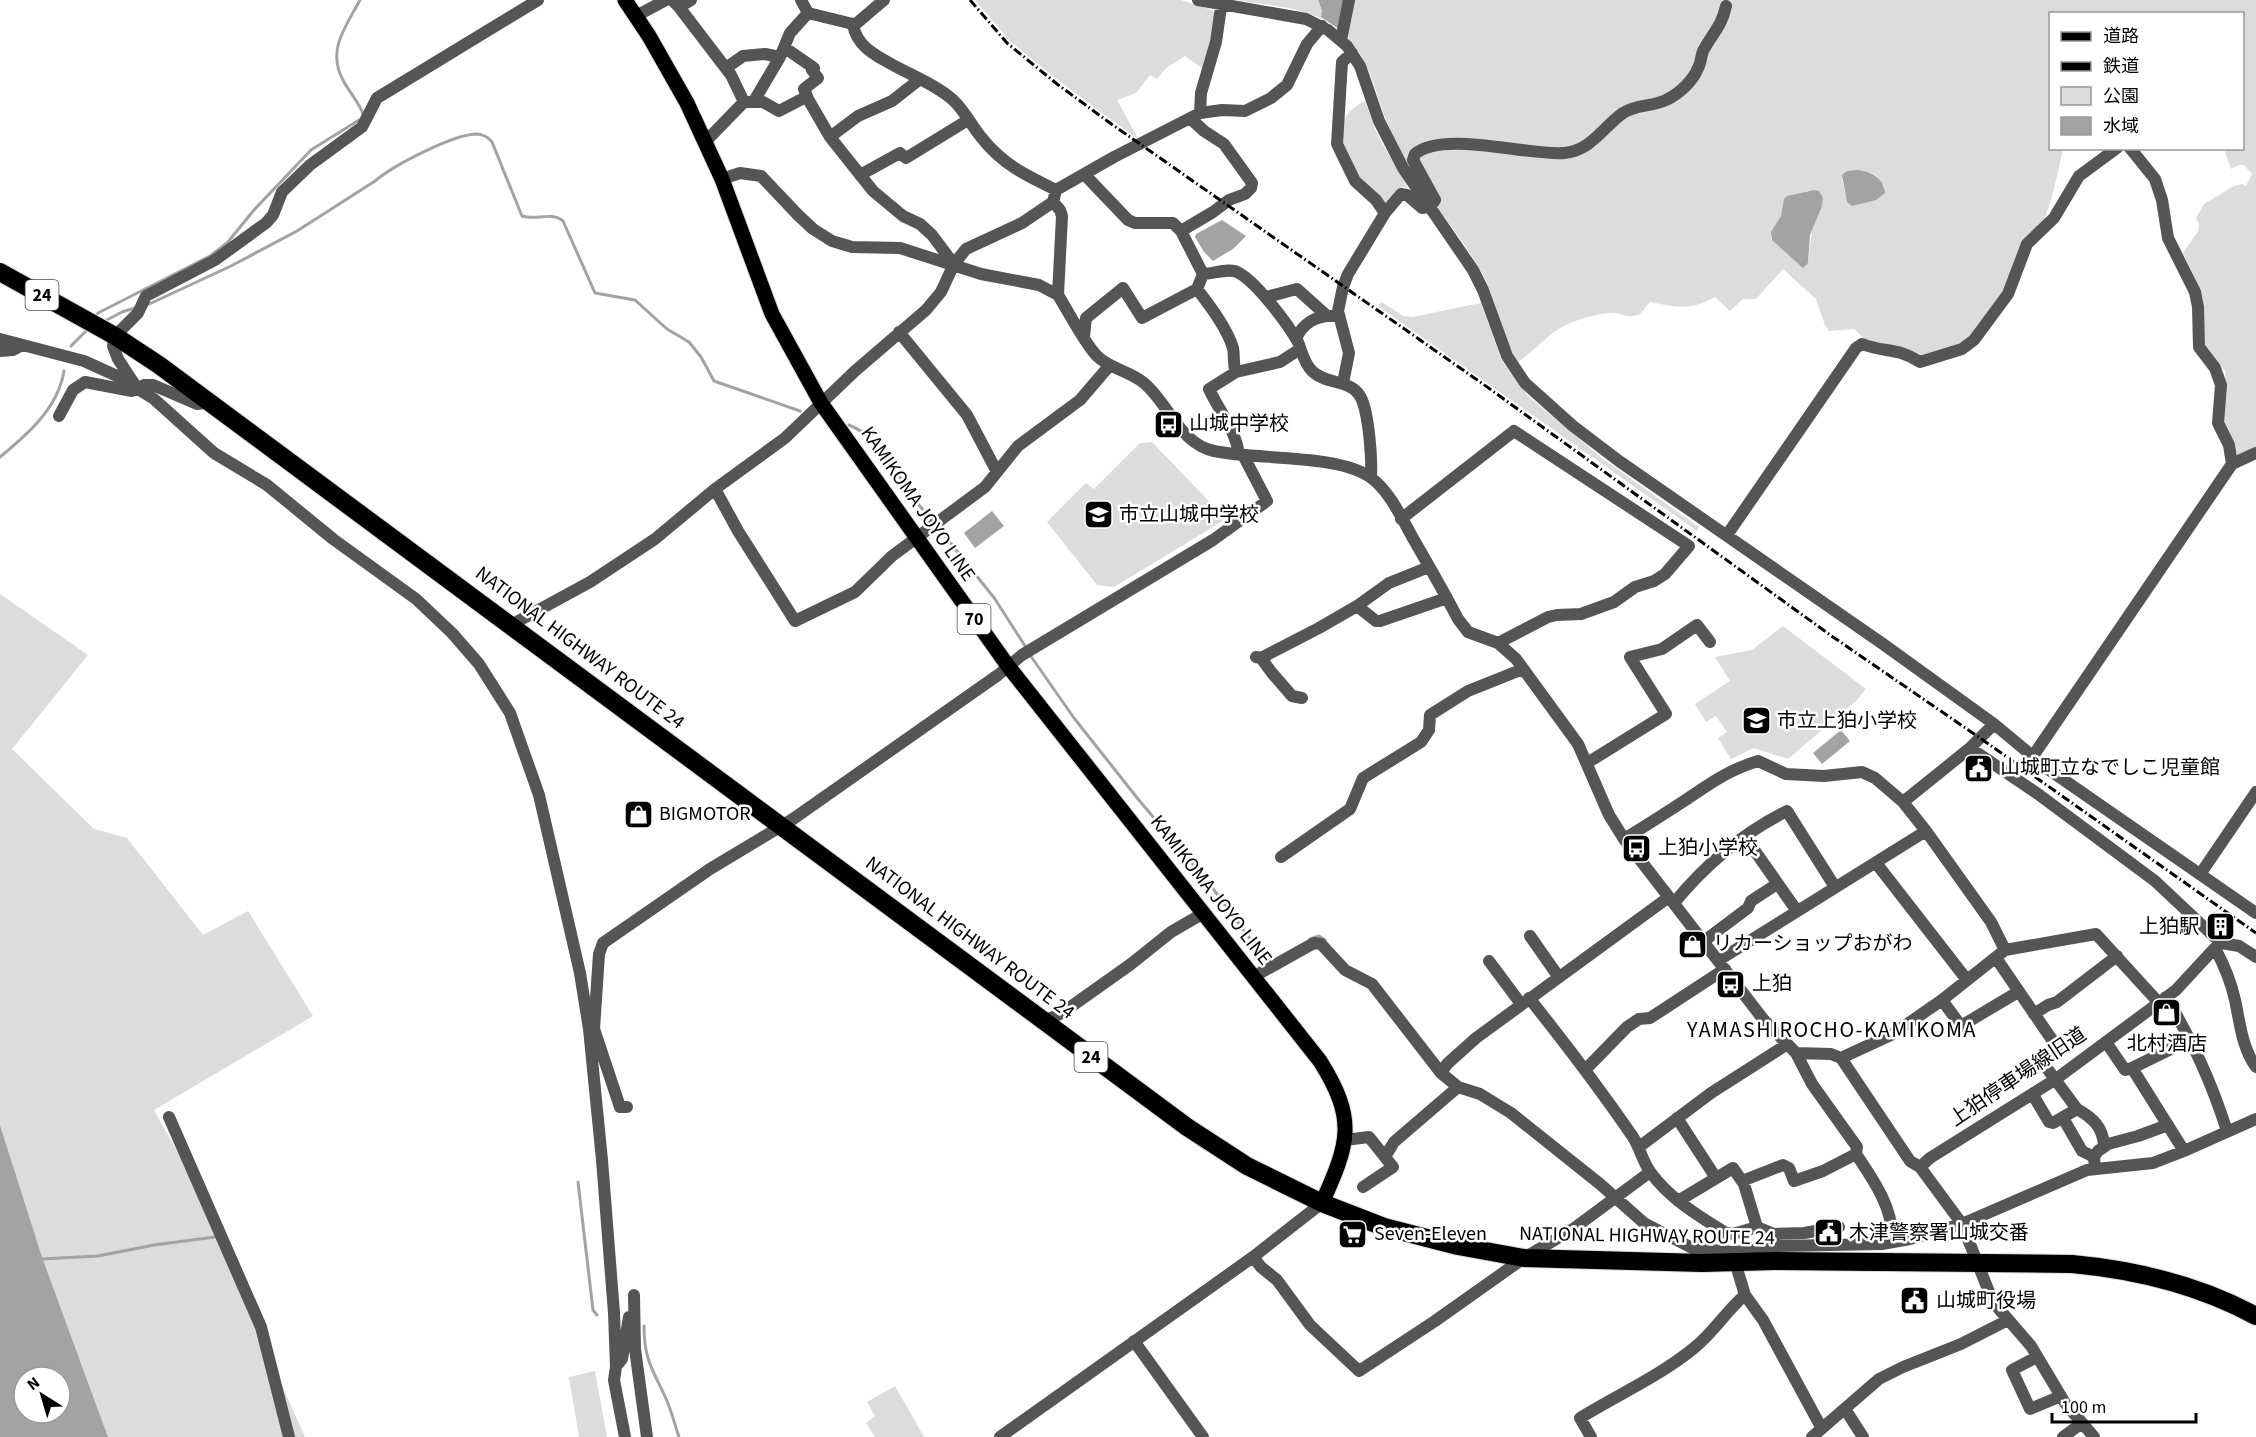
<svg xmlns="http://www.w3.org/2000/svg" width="2256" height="1437" font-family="'Source Sans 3','Noto Sans JP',sans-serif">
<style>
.green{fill:#dcdcdc;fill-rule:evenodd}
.water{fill:#a3a3a3;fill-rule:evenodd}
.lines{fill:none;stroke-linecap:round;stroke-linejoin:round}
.stream{stroke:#a3a3a3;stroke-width:3}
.major-casing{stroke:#dbdbdb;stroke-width:17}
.highway-casing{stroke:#dbdbdb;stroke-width:20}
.minor{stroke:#555;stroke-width:12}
.major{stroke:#000;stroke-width:15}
.highway{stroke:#000;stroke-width:18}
.rail{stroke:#000;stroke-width:3;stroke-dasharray:9 3 1.5 3;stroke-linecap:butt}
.labels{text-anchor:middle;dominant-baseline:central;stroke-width:5;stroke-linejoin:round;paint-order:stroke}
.shield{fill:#fff;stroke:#4c4c4c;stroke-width:1.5}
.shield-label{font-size:18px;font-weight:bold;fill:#000}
.poi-label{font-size:20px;fill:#000;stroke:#fff;text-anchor:start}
.street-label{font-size:20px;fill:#000;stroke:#fff}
.quarter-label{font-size:22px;letter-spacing:1.5px;fill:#000;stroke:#fff}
</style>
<rect width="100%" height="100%" fill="#fff"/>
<!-- green -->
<path class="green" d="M975,0H1181L1212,10L1219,17L1205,70L1185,56L1166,68L1157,79L1150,75L1136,93L1117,100L1139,140L1059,81L1010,41Z
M1237,0H1318L1322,12L1321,17L1339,29L1346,0H2256V449L2237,456L2235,443L2225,428L2222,419L2226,394L2225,371L2206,349L2203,340V300L2196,280L2183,253L2198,231L2199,223L2196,218L2204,204L2234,186L2242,184L2246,186L2252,174L2244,165H2239L2231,169L2224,149L2242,148V14H2050V148L2063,149L2054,189L2043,225L2008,287L1969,340L1920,358L1869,343L1854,329L1829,331L1825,325L1816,299L1783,269L1756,299H1743L1730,311L1715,297C1690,311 1676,307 1650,302L1639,315C1623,319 1620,311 1608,313C1588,316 1566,322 1550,335C1539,344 1530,354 1518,362C1499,333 1497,296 1478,266C1454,225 1420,191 1399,148C1394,137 1388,126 1384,115C1373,83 1366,50 1337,28C1309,7 1271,6 1237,0ZM1868,172L1877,176L1885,187L1847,202L1842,178ZM1808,191L1812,229L1808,263L1792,257L1771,239C1772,224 1795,194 1808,191Z
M1365,101L1377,134L1408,188L1403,187L1385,207C1358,181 1312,127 1365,101Z
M1382,302L1403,316L1412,317L1481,303L1501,359L1527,395L1603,459L1699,527L1697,531L1378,306Z
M1152,442L1226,519L1114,587L1097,585L1047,522L1086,483L1094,489L1140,443Z
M0,594L88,655L12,749L94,829L127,838L203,935L248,911L313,1016L154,1110L179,1155L305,1437H108L42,1257L0,1125Z
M1783,626L1866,689L1857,700L1788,759L1754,748L1731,759L1718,738L1727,732L1716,716L1706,722L1695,704L1730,681L1715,657L1752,650Z
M595,1371L607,1437H579L569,1377Z
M895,1386L924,1437H875L866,1423L875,1416L867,1402Z"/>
<!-- water -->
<path class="water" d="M1318,0H1346L1339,29L1321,17L1322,11Z
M1858,170C1872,172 1884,178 1885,193L1876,200L1852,206L1847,202L1842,175L1847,171Z
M1814,190L1819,191L1823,198L1822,206L1810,235L1808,263L1803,268L1772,240L1771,232L1781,216L1784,199L1787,196Z
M1222,220L1246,236L1233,249L1213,261L1204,252L1195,237L1196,234Z
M992,511L1004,526L975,548L964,533Z
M1841,730L1850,741L1822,764L1813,753Z
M0,1125L42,1257L108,1437H0ZM24,1377H60V1413H24Z"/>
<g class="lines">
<!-- stream -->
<path class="stream" d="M360,0C345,28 326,51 344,82C350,93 359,102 363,114
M147,305L231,266L297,231L375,181C394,165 452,135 476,134C483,134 488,137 492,142L522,216C535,221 551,211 563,221L595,293L635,300L667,329L689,342L701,357L714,381L800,411
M95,318L98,313L210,256L227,243L254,210L311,150L359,120
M103,322L122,312L135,308
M71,346L88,329
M849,425C882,438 895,472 914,499C920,507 927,514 933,521
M0,457C28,434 58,408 64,371
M937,526L995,599L1027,649
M1030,655L1074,718L1138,799L1208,882L1263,956L1267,959L1273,960
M1310,939L1319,936L1325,940
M578,1182L593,1310L597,1315
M41,1259L98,1256L154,1245L215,1237
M644,1326C644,1362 654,1371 667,1401C672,1413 675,1425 679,1437"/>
<defs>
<path id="major" d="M625,0L649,36L687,103L722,179L772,314L821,403L1008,666L1320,1061C1357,1120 1349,1143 1322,1203"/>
<path id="highway" d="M0,272L115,336L159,365L1187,1127L1247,1166L1322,1203L1384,1227L1458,1246L1524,1258L1702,1263L1775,1261L2072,1264C2137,1270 2199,1285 2256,1316"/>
</defs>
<!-- major casing -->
<use href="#major" class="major-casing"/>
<!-- highway casing -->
<use href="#highway" class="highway-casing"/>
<!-- minor -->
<path class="minor" d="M801,0L808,13L853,24L857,23L884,0
M1198,0L1306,19L1328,30L1347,46L1360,66L1379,121L1403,168L1473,270L1483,290L1507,356L1525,383L1573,426L1619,461L1883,644L1994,724L2048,769L2256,913
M674,2L679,7L691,0
M679,7L731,75L744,102
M636,16L666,0
M853,24C856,46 876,56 893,65C913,76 936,85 953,100C964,110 972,126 981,137C1002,164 1025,175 1056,190
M1341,40L1349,0
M785,48L814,68L812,70L818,78L804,89L808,99
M726,68L743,56L765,54L780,57
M754,101L780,57L790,33L808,13
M1200,113L1201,93L1216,42L1222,0
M830,137L858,116L892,101L920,79
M705,142L744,102H763L779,111L804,98L808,99L830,137L873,191L903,216L920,224L932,235L953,263
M1084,174L1128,220L1135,223H1173L1181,231L1203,274L1197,289C1210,306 1227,328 1233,348C1235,357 1232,361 1236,372
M860,175L900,153L906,158L968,120
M722,179L740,173L761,176L798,215L813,229L832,241L852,247L900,248L981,274L1039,285L1058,295C1068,311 1085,344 1097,356C1110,369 1130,371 1144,383C1169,404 1180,444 1214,451C1255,460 1338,454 1370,477C1390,491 1402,519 1414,540C1429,566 1444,592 1458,619L1468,632L1498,643L1516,659L1578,744L1609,815L1624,839L1763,1019L1796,1053L1831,1054L1841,1058L1910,1161L1920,1167L1962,1224L1993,1302L2031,1346L2065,1403L2094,1437
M1053,202L1060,210L1062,216L1058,295
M1385,213L1401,194L1407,195L1422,208L1430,207L1435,200L1413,160L1415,154C1443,130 1528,156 1564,153C1591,151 1603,127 1623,113C1637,104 1652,107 1666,100C1679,94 1693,81 1698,68C1701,63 1701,56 1703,51C1712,34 1722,26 1726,6
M1181,231L1213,212L1229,200L1245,194L1251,188L1252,183L1224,144L1204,131L1191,119
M1203,274C1213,274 1230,267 1239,273C1257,283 1288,324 1298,342C1302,352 1304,363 1312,371C1327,386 1353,378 1362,400C1369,417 1372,459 1371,477
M1266,297L1297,289L1326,315
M899,332L967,415L997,472
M1084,336L1086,318L1123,288L1142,318L1197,289
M0,339L84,361L117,376L154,399L214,453L267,485L333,539L416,599L452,633L479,664L510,713L539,795L580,973L589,1029L602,1160L614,1313L616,1367L614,1380L625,1437
M1296,339C1302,324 1316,315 1333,316
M0,351L13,350L22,345
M1343,383L1349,353L1338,311L1343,287L1348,274L1385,213L1376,200L1355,181L1337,144L1342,62L1352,53
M135,385L118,359L113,346L115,336L138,313L146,296L215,260L266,223L273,215L282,192L310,165L362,127L377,98L538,0
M59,416L73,390L85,382L132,391L144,385H153L197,404L211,402
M1239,455C1236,430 1219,411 1209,389L1236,372L1280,362L1300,349
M2232,464L2256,453
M715,489L738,531L795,621L855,592L892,556L985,487L1018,446L1080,400L1110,365
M1401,519L1514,431L1689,546L1665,574L1654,581L1635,587L1614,602L1581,614L1557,615L1548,617L1498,643
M1727,535L1856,348L1862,344C1885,353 1897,347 1920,362L1962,349L1974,340L2008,294L2027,244L2054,218L2079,176L2117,148
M1357,606L1376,621H1380L1447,598
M511,625L590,582L655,539L715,489L785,438L855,371L926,310L941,292L954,264L966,249L1022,223L1053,202L1056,190L1114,157L1200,113L1222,110L1245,111L1271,98L1287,85L1307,44L1322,26
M1256,657L1261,658L1272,673L1292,696L1302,698
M1261,658L1319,628L1357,606L1389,583L1429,567
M1970,748L1994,724
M2033,756L2232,464L2229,445L2218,423L2221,385L2215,368L2199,347L2198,307L2195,292L2168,238L2162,200L2155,179L2130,148
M1587,763L1666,714L1630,657L1662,649L1697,625L1710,642
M1903,802L1970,748L2038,794L2155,881L2221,943L2239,946L2256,957
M1745,837L1797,911
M1624,839C1644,827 1664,814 1684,801C1711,783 1726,771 1758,761L1786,774L1824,776L1862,772L1875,778L1903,802L1926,831L1991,922L2005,950L1942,1000L1893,1034L1841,1058
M1281,857L1350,809L1363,778L1421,742L1429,730L1430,715L1468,691L1523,669
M1876,863L1967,980
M2201,873L2256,792
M1674,903C1705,865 1743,833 1787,811L1835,887
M1530,936L1558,976
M1704,941L1748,908L1751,901L1777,884
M2215,948C2224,965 2231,981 2235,1000C2240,1023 2242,1048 2256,1067
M2005,950L2096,934L2159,1003
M1996,958L2057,1047L2040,1059L2077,1109
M1719,960L1926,831
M1489,961L1521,1004
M1253,977L1314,943L1321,944L1345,970L1372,984L1441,1073L1458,1087L1480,1094L1511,1113L1600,1184L1644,1223L1692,1248L1733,1252L1766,1249L1778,1246L1882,1244L1910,1239L1962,1224L2087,1170L2153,1163L2184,1151L2256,1119
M2166,997C2193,1042 2211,1081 2227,1131
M1529,998C1565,1043 1600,1089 1633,1137C1640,1148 1643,1163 1651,1173C1670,1199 1699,1216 1726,1233L1733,1234L1757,1227L1774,1234L1775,1254
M1942,1000L1961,1026L2018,992
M2034,1014L2048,1005L2057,1002L2117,956
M1044,1021L1062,1013L1131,964L1171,932L1202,914
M2106,1042L2125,1070L2132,1068L2184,1151
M1796,1053L1812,1084L1857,1147L1856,1154C1873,1179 1896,1212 1891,1242
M2132,1068L2191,1039
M1585,1070L1627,1027L1639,1019L1650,1018L1725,969
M1441,1073L1447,1064L1476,1038L1669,897
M2033,1095L2049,1122L2053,1123L2077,1109C2093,1118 2103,1127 2104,1146
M627,1107H620L594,1029L599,954L603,943L710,869L793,819L998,675L1022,655L1213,540L1267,501L1243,455
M169,1117L261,1327L289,1437
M1677,1118L1716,1178
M2063,1118L2082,1151L2094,1157
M1345,1140L1369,1137L1385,1157L1394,1142L1458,1087
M1639,1147L1711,1093L1786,1045
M1920,1167L1930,1158L2056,1079L2176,990L2213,950L2221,943
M2095,1169L2094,1157L2098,1151L2108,1144L2138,1136L2168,1125
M1742,1181L1783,1165L1789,1168L1794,1181L1823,1171L1856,1154
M1363,1187L1393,1167L1385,1157
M1678,1201L1733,1168L1744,1184L1757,1227
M1774,1234L1804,1233L1839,1227
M1253,1257L1261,1267L1277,1280L1310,1325L1359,1371L1435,1321L1524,1258L1573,1229L1650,1172
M1735,1262L1745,1295L1763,1320L1821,1427
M634,1295L635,1349L647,1437
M1134,1341L1203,1437
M2037,1357L2012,1370L2030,1409L2061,1396
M618,1364L622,1359L629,1317
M1845,1409L1863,1437
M1000,1437L1253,1257L1322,1203
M1591,1437L1580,1418C1617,1395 1660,1376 1694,1348C1714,1332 1726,1311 1745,1295
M1812,1437L1879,1379L1903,1367L1961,1344L2008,1320
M2063,1437L2082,1423"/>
<!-- major -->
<use href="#major" class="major"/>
<!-- highway -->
<use href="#highway" class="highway"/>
<!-- rail -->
<path class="rail" d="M970,0L1007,43L1057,84L1110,123L1483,384L1833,637L1980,738L2256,933"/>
</g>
<!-- icons -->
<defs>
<symbol id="bus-square" viewBox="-11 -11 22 22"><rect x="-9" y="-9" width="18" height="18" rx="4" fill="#000" stroke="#fff"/><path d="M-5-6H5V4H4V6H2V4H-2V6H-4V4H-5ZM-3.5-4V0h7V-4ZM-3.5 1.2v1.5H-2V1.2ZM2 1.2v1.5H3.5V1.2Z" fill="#fff"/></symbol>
<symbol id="school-square" viewBox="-11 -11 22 22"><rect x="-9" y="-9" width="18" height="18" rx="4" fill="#000" stroke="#fff"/><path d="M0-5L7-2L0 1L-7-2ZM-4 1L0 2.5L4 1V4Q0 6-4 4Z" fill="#fff"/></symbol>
<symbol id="civic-square" viewBox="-11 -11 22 22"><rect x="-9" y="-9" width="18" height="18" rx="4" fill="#000" stroke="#fff"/><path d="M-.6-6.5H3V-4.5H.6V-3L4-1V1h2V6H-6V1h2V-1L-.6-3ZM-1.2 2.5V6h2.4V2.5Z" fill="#fff"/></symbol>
<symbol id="shop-square" viewBox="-11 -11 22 22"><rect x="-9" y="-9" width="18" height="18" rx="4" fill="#000" stroke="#fff"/><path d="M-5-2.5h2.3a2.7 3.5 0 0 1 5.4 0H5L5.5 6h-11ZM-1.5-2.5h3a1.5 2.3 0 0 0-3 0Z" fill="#fff"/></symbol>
<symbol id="building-square" viewBox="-11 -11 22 22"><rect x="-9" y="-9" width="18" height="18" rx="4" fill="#000" stroke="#fff"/><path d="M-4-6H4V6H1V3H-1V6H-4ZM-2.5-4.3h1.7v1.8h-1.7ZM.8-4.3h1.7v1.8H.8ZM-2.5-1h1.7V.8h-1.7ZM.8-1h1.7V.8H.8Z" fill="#fff"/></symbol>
<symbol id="supermarket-square" viewBox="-11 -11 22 22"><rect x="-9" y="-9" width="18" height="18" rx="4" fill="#000" stroke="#fff"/><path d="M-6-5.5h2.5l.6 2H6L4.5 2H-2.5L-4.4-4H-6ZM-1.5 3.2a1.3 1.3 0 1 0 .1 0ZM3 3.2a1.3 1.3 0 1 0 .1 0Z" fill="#fff"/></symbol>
</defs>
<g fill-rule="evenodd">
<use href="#bus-square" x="1152" y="408" width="33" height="33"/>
<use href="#school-square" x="1082" y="498" width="33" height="33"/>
<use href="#school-square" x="1740" y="704" width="33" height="33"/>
<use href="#civic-square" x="1962" y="752" width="33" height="33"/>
<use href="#shop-square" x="622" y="798" width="33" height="33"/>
<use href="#bus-square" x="1620" y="832" width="33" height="33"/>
<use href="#building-square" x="2204" y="910" width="33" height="33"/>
<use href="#shop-square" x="1676" y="928" width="33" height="33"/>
<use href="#bus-square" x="1714" y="968" width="33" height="33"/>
<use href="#shop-square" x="2150" y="996" width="33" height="33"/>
<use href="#civic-square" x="1812" y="1216" width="33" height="33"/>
<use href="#supermarket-square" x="1336" y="1218" width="33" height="33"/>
<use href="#civic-square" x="1898" y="1284" width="33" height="33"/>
</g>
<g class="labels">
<!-- shield labels -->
<g class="shield">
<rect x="25.5" y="280" width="33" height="30" rx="4.5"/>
<rect x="957.5" y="604" width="33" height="30" rx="4.5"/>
<rect x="1074.5" y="1042" width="33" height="30" rx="4.5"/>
</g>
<g class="shield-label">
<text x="42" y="295">24</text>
<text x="974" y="619">70</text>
<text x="1091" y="1057">24</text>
</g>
<!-- poi labels -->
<g class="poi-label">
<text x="1189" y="424">山城中学校</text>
<text x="1119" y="515">市立山城中学校</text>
<text x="1777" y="721">市立上狛小学校</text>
<text x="2000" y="768">山城町立なでしこ児童館</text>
<text x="659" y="814">BIGMOTOR</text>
<text x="1658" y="848">上狛小学校</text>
<text x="2199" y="927" text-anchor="end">上狛駅</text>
<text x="1713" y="944">リカーショップおがわ</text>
<text x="1752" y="984">上狛</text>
<text x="2167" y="1044" text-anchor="middle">北村酒店</text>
<text x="1849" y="1233">木津警察署山城交番</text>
<text x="1374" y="1234">Seven-Eleven</text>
<text x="1936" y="1301">山城町役場</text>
</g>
<!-- street labels -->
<g class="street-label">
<text transform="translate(918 504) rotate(55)">KAMIKOMA JOYO LINE</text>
<text transform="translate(580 648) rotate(37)">NATIONAL HIGHWAY ROUTE 24</text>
<text transform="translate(1211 890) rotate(52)">KAMIKOMA JOYO LINE</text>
<text transform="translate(970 938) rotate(37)">NATIONAL HIGHWAY ROUTE 24</text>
<text transform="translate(2018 1077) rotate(-34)">上狛停車場線旧道</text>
<text transform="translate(1647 1236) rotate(1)">NATIONAL HIGHWAY ROUTE 24</text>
</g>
<!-- quarter labels -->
<g class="quarter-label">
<text x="1832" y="1030">YAMASHIROCHO-KAMIKOMA</text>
</g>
</g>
<!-- legend -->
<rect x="2049" y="12" width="195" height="138" fill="#ffffff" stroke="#999999" stroke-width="1.5"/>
<rect x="2061" y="32" width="30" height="9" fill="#000000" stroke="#999999" stroke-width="1.5"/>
<text x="2103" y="42" font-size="18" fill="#000000">道路</text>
<rect x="2061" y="62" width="30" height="9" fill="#000000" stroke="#999999" stroke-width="1.5"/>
<text x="2103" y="72" font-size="18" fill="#000000">鉄道</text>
<rect x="2061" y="87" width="30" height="18" fill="#dcdcdc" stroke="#999999" stroke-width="1.5"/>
<text x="2103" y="102" font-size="18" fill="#000000">公園</text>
<rect x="2061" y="117" width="30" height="18" fill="#a3a3a3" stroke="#999999" stroke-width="1.5"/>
<text x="2103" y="132" font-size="18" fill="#000000">水域</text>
<!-- north arrow -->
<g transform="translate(42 1395) rotate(323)"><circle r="28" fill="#ffffff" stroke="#999999" stroke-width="1.5"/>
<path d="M0-4.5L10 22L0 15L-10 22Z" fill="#000000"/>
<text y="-9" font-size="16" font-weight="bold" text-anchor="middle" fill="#000000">N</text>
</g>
<!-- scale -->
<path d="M2052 1413v9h144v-9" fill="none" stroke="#000000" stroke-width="3"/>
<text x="2061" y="1413" font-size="18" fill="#000000" stroke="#ffffff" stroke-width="4.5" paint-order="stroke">100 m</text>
</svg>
